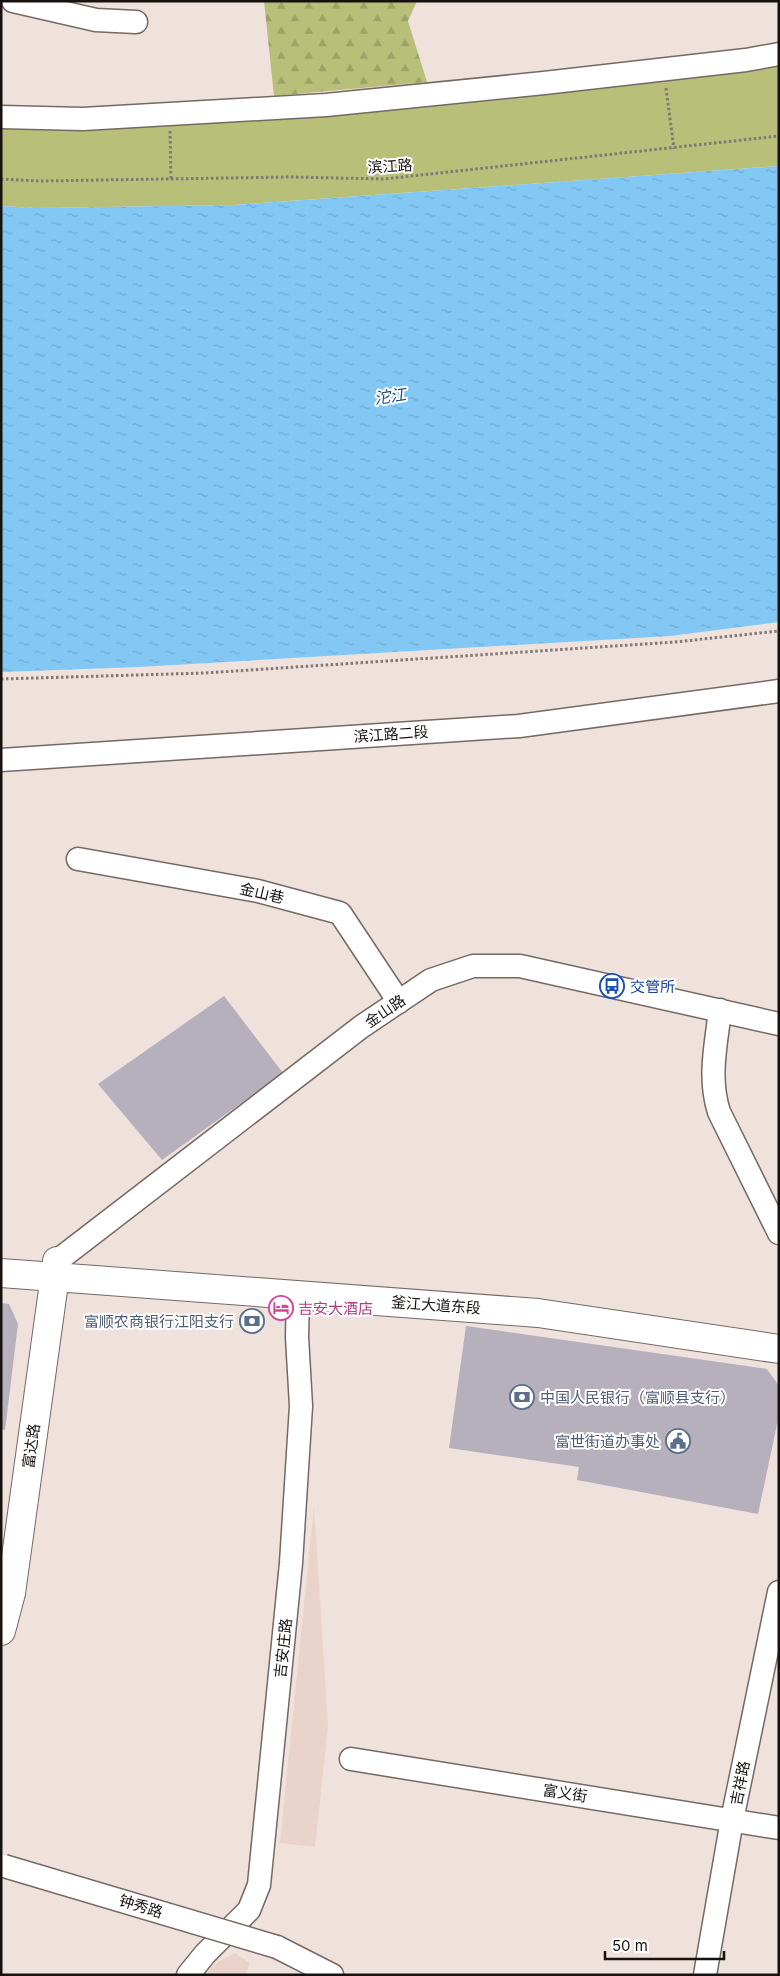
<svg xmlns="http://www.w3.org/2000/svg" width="780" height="1976" font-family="Inter,'Noto Sans SC',sans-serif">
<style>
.built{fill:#ead3ca}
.green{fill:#b7bf78}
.forest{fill:url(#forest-firs)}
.water{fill:url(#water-ripples)}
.building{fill:#b5b0bc}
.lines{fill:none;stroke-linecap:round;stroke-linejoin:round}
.minor-casing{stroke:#756964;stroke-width:25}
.major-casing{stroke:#756964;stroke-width:30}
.path{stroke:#817874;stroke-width:3;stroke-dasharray:2.5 2.5;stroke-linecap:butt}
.minor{stroke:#fff;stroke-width:22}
.major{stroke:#fff;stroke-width:28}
.minor-bridge-casing{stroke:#756964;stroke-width:25;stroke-linecap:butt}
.minor-bridge{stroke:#fff;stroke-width:22}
.labels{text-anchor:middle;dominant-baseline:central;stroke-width:4;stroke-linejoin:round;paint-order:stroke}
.street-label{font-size:15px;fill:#171210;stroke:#fff}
.transit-label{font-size:15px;fill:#164399;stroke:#fff;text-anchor:start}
.hotel-label{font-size:15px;fill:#b23c85;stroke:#fff;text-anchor:start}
.service-label{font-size:15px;fill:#4e5e75;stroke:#fff;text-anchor:end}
.water-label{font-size:16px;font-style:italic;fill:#1b4f6e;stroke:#fff}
</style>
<defs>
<pattern id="forest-firs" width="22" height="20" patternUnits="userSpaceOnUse" patternTransform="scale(1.25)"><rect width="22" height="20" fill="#b7bf78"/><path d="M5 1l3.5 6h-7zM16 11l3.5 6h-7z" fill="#9da367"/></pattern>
<pattern id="water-ripples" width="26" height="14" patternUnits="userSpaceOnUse" patternTransform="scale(1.25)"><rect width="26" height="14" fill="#83c8f5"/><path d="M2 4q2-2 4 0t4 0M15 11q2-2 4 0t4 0" fill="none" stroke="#70abd1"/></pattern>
</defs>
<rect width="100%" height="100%" fill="#efe1db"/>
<!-- built -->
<path class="built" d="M314,1506L328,1726L315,1847L280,1843Z
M235,1953L250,1963L245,1975H203L218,1962Z"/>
<!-- green -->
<path class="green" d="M779,65V166L234,205L36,208L1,206V127L77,131L316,117L735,72Z"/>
<!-- forest -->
<path class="forest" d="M264,1H417L408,21L427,82L274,96Z"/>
<!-- water -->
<path class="water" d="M779,166V622L670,636L139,667L1,672V206L36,208L234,205Z"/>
<!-- building -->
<path class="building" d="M224,996L283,1073L162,1160L98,1084Z
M1,1303L9,1304L18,1324L5,1430L1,1429Z
M466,1326L767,1369L779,1386V1415L758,1514L577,1480L579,1467L449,1448Z"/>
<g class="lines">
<defs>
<path id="minor" d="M13,1L96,20L136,22
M1,117L83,119L326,105L544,83L746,60L779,54
M1,760L519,726L779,691
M78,859L258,891L340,913L399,1002
M720,1010C716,1046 708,1077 719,1112L779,1233
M57,1261L361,1027L431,980L473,966H520L779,1024
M351,1759L779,1828
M277,1947L332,1975
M188,1975L205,1954L249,1910L259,1885L291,1563L301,1406L297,1337L298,1295
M705,1975L732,1820L779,1592"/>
<path id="major" d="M1,1273L538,1313L779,1349
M1,1631L11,1593L57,1261"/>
</defs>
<!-- minor casing -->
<use href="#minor" class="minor-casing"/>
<!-- major casing -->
<use href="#major" class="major-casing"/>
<!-- path -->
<path class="path" d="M666,88L674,149
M170,131L171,180
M1,179L40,181L291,177L384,179L779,136
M1,679L205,673L675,642L779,631"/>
<!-- minor -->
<use href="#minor" class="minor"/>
<!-- major -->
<use href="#major" class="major"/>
<defs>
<path id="minor-bridge" d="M4,1866L277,1947"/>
</defs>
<!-- minor-bridge casing -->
<use href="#minor-bridge" class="minor-bridge-casing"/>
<!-- minor-bridge -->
<use href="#minor-bridge" class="minor-bridge"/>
</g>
<!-- icons -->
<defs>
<symbol id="bus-ring" viewBox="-11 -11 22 22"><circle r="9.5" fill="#fff" stroke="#1a4fb4" stroke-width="1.5"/><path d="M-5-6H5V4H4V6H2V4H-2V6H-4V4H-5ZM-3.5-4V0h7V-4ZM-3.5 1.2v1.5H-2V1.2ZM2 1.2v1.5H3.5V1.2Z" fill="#1a4fb4"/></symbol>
<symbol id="hotel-ring" viewBox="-11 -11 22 22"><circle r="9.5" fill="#fff" stroke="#d1479c" stroke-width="1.5"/><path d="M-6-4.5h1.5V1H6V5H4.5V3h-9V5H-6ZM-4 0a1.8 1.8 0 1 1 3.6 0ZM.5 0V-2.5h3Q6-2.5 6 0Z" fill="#d1479c"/></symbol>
<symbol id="bank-ring" viewBox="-11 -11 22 22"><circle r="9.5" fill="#fff" stroke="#5c6f8a" stroke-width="1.5"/><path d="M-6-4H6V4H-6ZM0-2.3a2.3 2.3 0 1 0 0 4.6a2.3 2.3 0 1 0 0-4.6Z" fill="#5c6f8a"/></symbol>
<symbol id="civic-ring" viewBox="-11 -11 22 22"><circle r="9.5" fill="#fff" stroke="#5c6f8a" stroke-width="1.5"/><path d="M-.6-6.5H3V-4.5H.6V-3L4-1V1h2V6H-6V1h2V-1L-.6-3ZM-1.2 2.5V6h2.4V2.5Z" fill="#5c6f8a"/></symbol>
</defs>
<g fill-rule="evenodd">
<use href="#bus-ring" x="598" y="972" width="28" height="28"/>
<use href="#hotel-ring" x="267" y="1294" width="28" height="28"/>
<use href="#bank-ring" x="238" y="1307" width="28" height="28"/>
<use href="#bank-ring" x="508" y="1383" width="28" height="28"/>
<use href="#civic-ring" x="664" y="1427" width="28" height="28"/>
</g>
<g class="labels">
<!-- street labels -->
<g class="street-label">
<text transform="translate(390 166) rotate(-3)">滨江路</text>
<text transform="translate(391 734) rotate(-4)">滨江路二段</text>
<text transform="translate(262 893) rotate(13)">金山巷</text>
<text transform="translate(385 1011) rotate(-34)">金山路</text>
<text transform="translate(436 1305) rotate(4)">釜江大道东段</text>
<text transform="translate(31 1446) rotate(-82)">富达路</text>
<text transform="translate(283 1648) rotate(-84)">吉安庄路</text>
<text transform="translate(740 1783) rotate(-79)">吉祥路</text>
<text transform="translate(565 1793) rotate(9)">富义街</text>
<text transform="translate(141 1906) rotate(17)">钟秀路</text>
</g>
<!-- transit labels -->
<g class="transit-label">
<text x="630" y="986">交管所</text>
</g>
<!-- hotel labels -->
<g class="hotel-label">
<text x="298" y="1308">吉安大酒店</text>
</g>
<!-- service labels -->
<g class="service-label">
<text x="234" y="1321">富顺农商银行江阳支行</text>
<text x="540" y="1397" text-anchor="start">中国人民银行（富顺县支行）</text>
<text x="660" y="1441">富世街道办事处</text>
</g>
<!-- water labels -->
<g class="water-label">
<text transform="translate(390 396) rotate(-8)">沱江</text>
</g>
</g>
<!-- border -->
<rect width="780" height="1976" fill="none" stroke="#171210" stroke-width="5"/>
<!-- scale -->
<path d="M605 1951v8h119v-8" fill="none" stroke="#171210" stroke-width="2.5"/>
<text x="612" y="1951" font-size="15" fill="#171210" stroke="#ffffff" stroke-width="4" paint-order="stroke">50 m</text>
</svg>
